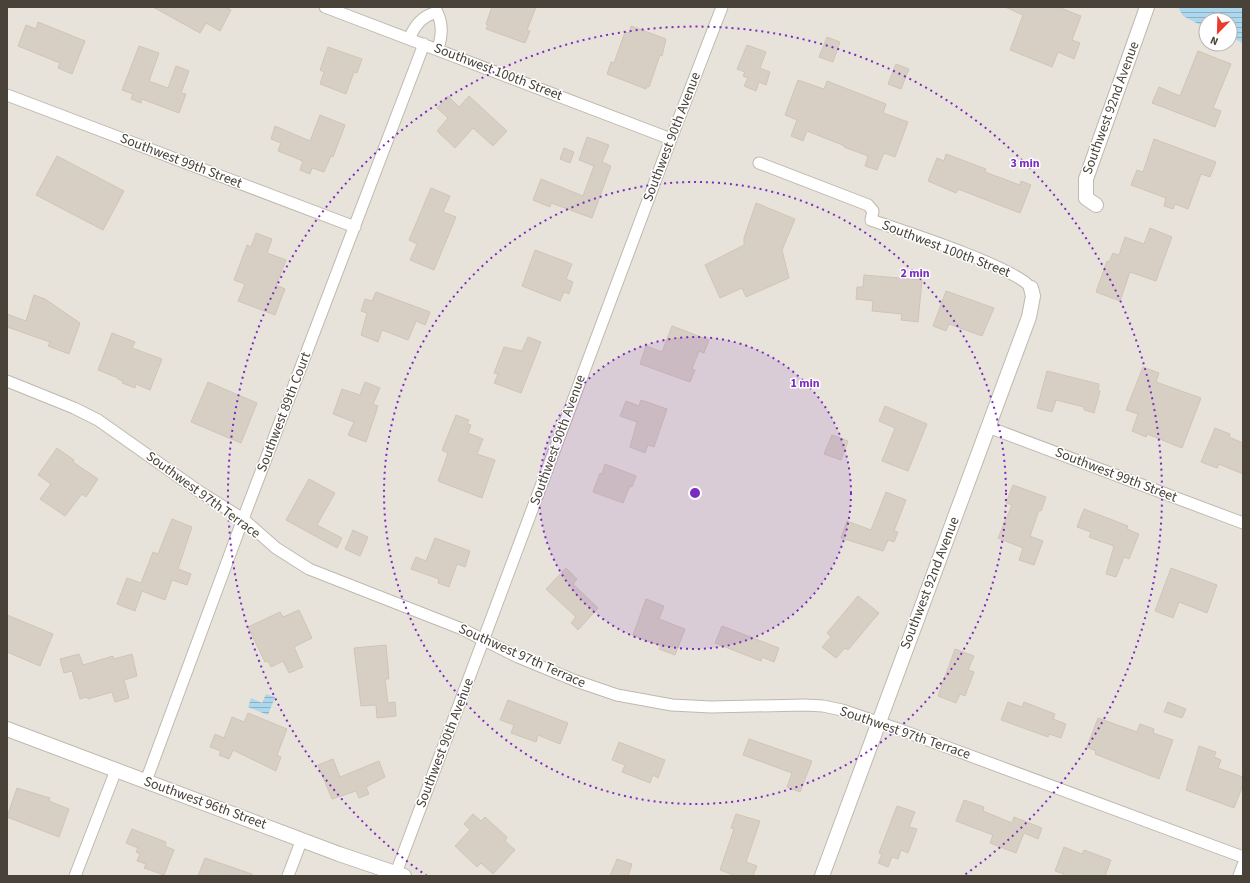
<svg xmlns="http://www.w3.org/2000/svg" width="1250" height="883" font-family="'Source Sans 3',sans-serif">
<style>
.residential{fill:#e8e3da;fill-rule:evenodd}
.water{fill:url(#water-rules)}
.building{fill:#d8cfc4;stroke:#d0c4b5}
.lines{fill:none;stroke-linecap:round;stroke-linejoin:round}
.minor-casing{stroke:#bfb8ae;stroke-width:13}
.tertiary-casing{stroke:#bfb8ae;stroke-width:16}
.minor{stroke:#fff;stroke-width:11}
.tertiary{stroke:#fff;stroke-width:14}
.ring{fill:none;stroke:#7b2cbf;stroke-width:2;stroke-dasharray:2 4}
.labels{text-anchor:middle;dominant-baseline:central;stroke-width:3;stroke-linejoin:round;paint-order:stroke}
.street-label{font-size:14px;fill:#484239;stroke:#fff}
.centre{fill:#7b2cbf;stroke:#fff;stroke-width:2}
.ring-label{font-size:12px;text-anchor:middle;font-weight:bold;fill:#7b2cbf;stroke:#fff;stroke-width:3;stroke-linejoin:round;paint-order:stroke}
</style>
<defs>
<pattern id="water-rules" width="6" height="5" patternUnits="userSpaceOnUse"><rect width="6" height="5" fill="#add7ec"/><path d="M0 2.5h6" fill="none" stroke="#8fb0c0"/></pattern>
</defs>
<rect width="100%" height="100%" fill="#f4f1eb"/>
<!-- residential -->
<path class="residential" d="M7,7H1243V876H7ZM1206,20H1230V44H1206Z"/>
<!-- water -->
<path class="water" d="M1178,7H1243V43L1230,37V20H1206V28L1183,16Z
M266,694L275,697L268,715L248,707L251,698L262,703Z"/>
<!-- building -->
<path class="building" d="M153,7H226L231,10L220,31L206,23L200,33Z
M492,7H536L527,30L530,31L525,43L486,29L488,25L486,24Z
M1005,7H1058L1081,16L1072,40L1080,43L1074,59L1058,52L1052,67L1010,50L1023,15Z
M38,22L85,41L72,74L58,68L60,63L18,46L26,25L36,29Z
M631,26L666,39L662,56L660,55L649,87L647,86L646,89L607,74L611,62L614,63L625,32L629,33Z
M827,37L840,42L833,62L819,57Z
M747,45L766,52L760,68L770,72L766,85L759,82L756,91L744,86L748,78L743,76L745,72L737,69Z
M139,46L159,53L149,81L168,88L176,66L189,71L181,93L186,94L179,113L142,99L141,103L131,99L133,94L122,90Z
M328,47L362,59L357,73L354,72L346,94L320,84L324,72L320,70Z
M1198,51L1231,64L1213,108L1221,111L1215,127L1152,103L1159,87L1180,96Z
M896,64L909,69L901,89L888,84Z
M798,80L824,89L827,81L886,104L883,113L908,122L895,157L884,153L877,170L865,166L868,156L844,147L845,146L807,131L803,141L791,136L797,120L785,115Z
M448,96L459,107L469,96L507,131L493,146L473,128L455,148L437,131L448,118L437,108Z
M320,115L345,125L333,157L331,156L324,172L312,168L310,174L300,170L303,161L278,151L281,143L271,139L275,126L310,141Z
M587,137L609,145L602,162L611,166L592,218L551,203L550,207L533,200L541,179L583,196L594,166L579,160Z
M1154,139L1216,162L1210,177L1201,174L1188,209L1175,204L1173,209L1164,206L1166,198L1131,185L1137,170L1143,172Z
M564,148L574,152L570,163L560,159Z
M946,154L986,169L985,172L1020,185L1021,181L1031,185L1020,213L958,189L956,193L928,181L937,158L944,161Z
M57,156L124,191L103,230L36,195Z
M431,188L450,196L443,212L456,217L434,270L410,260L417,244L409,240Z
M756,203L795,219L782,250L789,278L746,297L742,288L720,298L705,265L744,245V238Z
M1150,228L1172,237L1156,281L1130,272L1120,301L1096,292L1107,261L1109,262L1113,253L1119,255L1125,237L1144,244Z
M256,233L272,239L267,253L286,260L276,285L285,289L275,315L238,301L245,284L234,280L247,245L251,247Z
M535,250L572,264L566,279L573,282L569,294L564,292L560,301L522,286Z
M864,275L922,280L918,322L901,320L902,314L872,311L873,301L856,299L857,287H863Z
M946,291L994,308L982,336L949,324L946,331L933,326Z
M376,292L430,312L425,325L416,321L408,340L382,330L378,342L361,335L367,313L361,311L365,299L372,301Z
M34,295L45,299L80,323L69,354L48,346L50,342L7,327V314L26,321Z
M672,326L709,340L704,353L699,351L692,369L695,370L690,382L640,364L646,346L662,352Z
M112,333L135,342L132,348L162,359L150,390L136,384L135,388L122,383L123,381L118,379V378L98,370Z
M528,337L541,342L521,393L494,383L498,374L494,373L504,347L522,351Z
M1143,367L1159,373L1156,382L1201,398L1182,448L1147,434L1146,437L1132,431L1138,414L1126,410Z
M1047,371L1099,384L1098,390L1100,391L1094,413L1084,410V407L1056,400L1052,412L1037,408Z
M208,382L257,403L241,443L191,422Z
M365,382L380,388L373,404L378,406L366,442L348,435L354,422L333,414L342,389L360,395Z
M641,400L667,409L654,447L648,445L645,453L630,447L637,422L620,416L626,401L639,406Z
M885,406L927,424L908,471L882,461L895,428L879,421Z
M456,415L469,420L467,424L471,425L468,433L483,439L477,454L495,460L482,498L438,481L448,453L442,450Z
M1215,428L1230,434L1229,437L1243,443V474L1219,464L1217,468L1201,462Z
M832,435L848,441L841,460L824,454Z
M57,448L74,460L73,462L98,479L86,497L82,494L65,516L40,499L51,484L38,475Z
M605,464L636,476L632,487L630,486L623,503L593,492L600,473L602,474Z
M309,479L335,493L317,525L342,538L337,548L286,520Z
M1013,485L1046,497L1041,511L1039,510L1030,536L1043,541L1034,565L1019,560L1023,548L998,538L1012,505L1006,503Z
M886,492L906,500L894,531L898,532L894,542L888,540L883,551L841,538L847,521L871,530Z
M1084,509L1128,526L1127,529L1139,534L1129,559L1124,557L1116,577L1106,574L1114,546L1089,537L1091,532L1077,527Z
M172,519L192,527L178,569L191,574L187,585L172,580L165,600L142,591L135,611L117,604L127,578L141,583L153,552L158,554Z
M353,530L368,537L360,556L345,549Z
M435,538L470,551L465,567L457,564L449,587L438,583L439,579L411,569L416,557L426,561Z
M566,568L577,579L573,584L598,608L578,630L571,623L576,617L546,589Z
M1171,568L1217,585L1207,613L1179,602L1173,618L1155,611Z
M858,596L879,613L848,650L845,648L836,658L822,647L831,637L827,633Z
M646,599L664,606L659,619L685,629L675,655L659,649L661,646L633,635Z
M299,610L312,638L294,647L303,667L289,673L283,661L271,667L268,661L265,662L248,627L280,612L283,617Z
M7,615L53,634L40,666L7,652Z
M722,626L779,648L774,662L762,657L761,661L715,643Z
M386,645L389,679H385L388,703L395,702L396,716L377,718L376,705L361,706L354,648Z
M955,649L974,656L968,670L974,672L965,696L960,694L956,703L938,696Z
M79,654L83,665L113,656L114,659L132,654L137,676L124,680L129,698L115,702L112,692L88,699L87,697L80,699L72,671L64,673L60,659Z
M508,700L568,723L560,744L538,735L536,742L511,733L514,725L500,720Z
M1008,702L1022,707L1024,702L1055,714L1053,719L1066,724L1061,738L1049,734L1048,737L1001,720Z
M1168,702L1186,709L1182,718L1164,712Z
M248,713L287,729L277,755L281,757L276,771L233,750L229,759L219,755L221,751L210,747L215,734L224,738L232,717L244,722Z
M1098,718L1137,732L1140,724L1154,729L1153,733L1173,740L1159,779L1095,754L1096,751L1087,747Z
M749,739L812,761L800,792L787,787L792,773L743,755Z
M619,742L665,760L658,778L653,775L650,783L622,772L625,765L612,760Z
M1199,746L1216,752L1214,757L1221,760L1218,768L1243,777V785L1234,808L1186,790Z
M333,759L340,777L379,761L385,777L366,787L369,794L359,798L356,791L332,799L318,765Z
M17,788L50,798L49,801L69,809L59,837L7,817Z
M964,800L984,807L983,811L1012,823L1014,817L1042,828L1038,839L1024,833L1016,853L990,843L993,835L956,821Z
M897,806L915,812L909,827L917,829L908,853L901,850L898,859L892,857L888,867L878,863L882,854L879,853Z
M473,814L481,821L485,817L507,837L505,841L515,850L493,874L481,863L477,867L455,846L470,830L464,824Z
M736,814L760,821L746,862L757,866L753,876H736L720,870L734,829L731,828Z
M132,829L166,842L165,846L174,850L164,875L144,868L146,864L137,861L140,854L136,852L138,848L126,843Z
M1064,847L1082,854L1084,850L1111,860L1105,876H1063L1064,874L1055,871Z
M205,858L252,874V876H198Z
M617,859L632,864L628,876H610Z"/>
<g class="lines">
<defs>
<path id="minor" d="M325,7L671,139
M437,12C443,25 442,35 438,49
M409,39C415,25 422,16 437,12
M7,95L355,227
M759,163L868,205L873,211L871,220C900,230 1018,268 1031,288
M7,381L74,408L98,420L200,492L243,519L276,548L309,569L462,629L518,657L576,681L617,695L672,705L711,707L805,705L823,706L842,710L898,729L1243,857
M988,427L1243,523
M146,781L243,519L424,44
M396,873L671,139L722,7
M75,876L116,770
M288,876L302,839
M1239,876L1243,865"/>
<path id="tertiary" d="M1096,205L1086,198V179L1147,7
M7,729L339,854L404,876
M822,876L1029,317L1033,296L1031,288"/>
</defs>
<!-- minor casing -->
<use href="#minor" class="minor-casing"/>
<!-- tertiary casing -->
<use href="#tertiary" class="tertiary-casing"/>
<!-- minor -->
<use href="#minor" class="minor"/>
<!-- tertiary -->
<use href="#tertiary" class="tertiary"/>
</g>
<!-- distance rings -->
<circle cx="695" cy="493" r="156" fill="#7b2cbf" fill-opacity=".12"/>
<g class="ring">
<circle cx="695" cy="493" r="156"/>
<circle cx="695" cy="493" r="311"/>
<path d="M427 876A467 467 0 1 1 963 876"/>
</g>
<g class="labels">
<!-- street labels -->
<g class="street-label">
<text transform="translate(498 72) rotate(21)">Southwest 100th Street</text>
<text transform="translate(1111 108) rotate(-70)">Southwest 92nd Avenue</text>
<text transform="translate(672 137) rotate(-69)">Southwest 90th Avenue</text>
<text transform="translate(181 161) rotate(21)">Southwest 99th Street</text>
<text transform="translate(946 249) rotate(21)">Southwest 100th Street</text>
<text transform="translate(284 412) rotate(-69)">Southwest 89th Court</text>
<text transform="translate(558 440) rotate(-70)">Southwest 90th Avenue</text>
<text transform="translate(1116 475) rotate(21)">Southwest 99th Street</text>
<text transform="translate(203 495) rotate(36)">Southwest 97th Terrace</text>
<text transform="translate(930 583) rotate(-69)">Southwest 92nd Avenue</text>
<text transform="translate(522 656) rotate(24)">Southwest 97th Terrace</text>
<text transform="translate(905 733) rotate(19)">Southwest 97th Terrace</text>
<text transform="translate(445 743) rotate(-69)">Southwest 90th Avenue</text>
<text transform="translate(205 803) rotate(20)">Southwest 96th Street</text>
</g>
</g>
<circle cx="695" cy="493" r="6" class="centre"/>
<g class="ring-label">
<text x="1025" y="167">3 min</text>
<text x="915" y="277">2 min</text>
<text x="805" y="387">1 min</text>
</g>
<!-- border -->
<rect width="1250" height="883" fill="none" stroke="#484239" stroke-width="16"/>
<!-- north arrow -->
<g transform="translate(1218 32) rotate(203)"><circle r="19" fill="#ffffff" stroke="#b6b3b0"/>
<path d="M0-3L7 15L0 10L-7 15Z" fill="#ea3c2d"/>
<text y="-6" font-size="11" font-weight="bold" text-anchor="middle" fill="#484239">N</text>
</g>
</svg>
